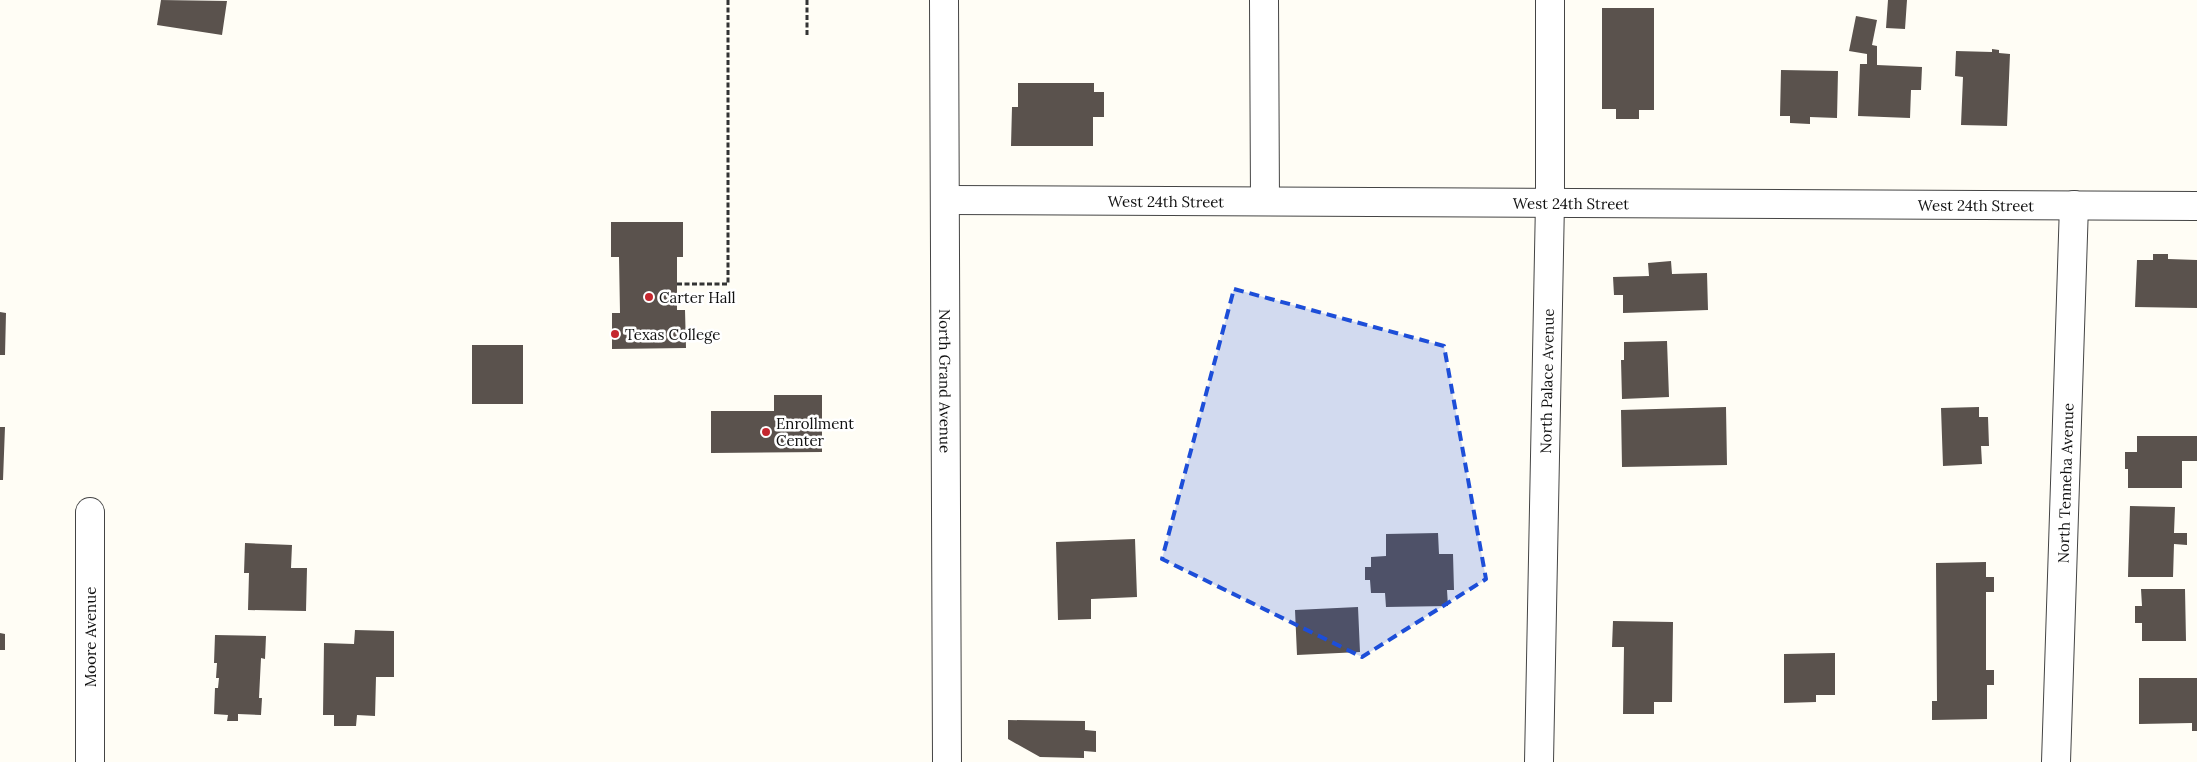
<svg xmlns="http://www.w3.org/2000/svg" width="2197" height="762" font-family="Lora,serif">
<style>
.building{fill:#5a524d}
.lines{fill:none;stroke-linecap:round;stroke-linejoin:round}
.minor-casing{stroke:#444;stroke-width:30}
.path{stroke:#333;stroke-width:3;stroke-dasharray:5 2.5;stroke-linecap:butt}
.minor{stroke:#fff;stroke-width:28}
.marked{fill:#1d4ed8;fill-opacity:0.2;stroke:#1d4ed8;stroke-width:4;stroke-dasharray:10 6;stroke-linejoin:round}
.poi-dot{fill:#c4262e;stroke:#fff;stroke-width:2}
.labels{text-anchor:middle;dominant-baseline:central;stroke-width:5;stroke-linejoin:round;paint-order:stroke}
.street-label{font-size:15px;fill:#111;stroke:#fff}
.poi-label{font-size:15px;fill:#111;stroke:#fff;text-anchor:start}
</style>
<rect width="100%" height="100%" fill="#fffdf5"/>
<!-- building -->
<path class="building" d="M161,0L227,1L222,35L157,25Z
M1888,0H1907L1905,29L1886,28Z
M1602,8H1654V110H1639V119H1616V109H1602Z
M1856,16L1877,20L1872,45L1877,46V65L1922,67L1921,90H1911L1910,118L1858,116L1860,64H1867V54L1849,51Z
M1992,49L1999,50V53L2010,54L2007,126L1961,125L1963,77L1955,76L1956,51L1992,52Z
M1781,70L1838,71L1837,118L1810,117V124L1790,123V116H1780Z
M1018,83H1094V92H1104V117H1093V146H1011L1012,107H1018Z
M611,222H683V257H677V310H685L686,348L612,349V313H620L619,257H611Z
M2153,254H2168V259L2197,260V308L2135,307L2137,260H2153Z
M1671,261L1672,274L1707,273L1708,310L1623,313V295H1614L1613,277L1649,276L1648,263Z
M0,312L6,313L5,355H0Z
M1667,341L1669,397L1622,399L1621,360H1624V342Z
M472,345H523V404H472Z
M774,395H822V452L711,453V411H774Z
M1726,407L1727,465L1622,467L1621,410Z
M1979,407V417H1988L1989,446H1981L1982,464L1943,466L1941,408Z
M0,427H5L3,480H0Z
M2137,436H2197V461H2182V488H2128V469H2125V452H2137Z
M2130,506L2175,507L2174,533H2187V545L2174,544L2173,577H2128Z
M1438,533L1439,554H1453L1454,590H1447L1448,606L1386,607L1385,593H1371L1370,580H1365V567H1371V557L1386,556V534Z
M1135,539L1137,597L1091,599V619L1058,620L1056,542Z
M245,543L292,545L291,568H307L306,611L248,610L249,573H244Z
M1986,562V577H1994V592H1986V670H1994V685H1987V719L1932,720V701H1937L1936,563Z
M2141,589H2185L2186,641H2142V623H2135V606H2142Z
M1358,607L1360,652L1297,655L1295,610Z
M1613,621L1673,622L1672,702H1654V714H1623L1624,647H1612Z
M355,630L394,631V677H376L375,716L357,715L356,726H334V715H323L324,643L354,644Z
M0,633L5,634V650H0Z
M215,635L266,636L265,659L261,658L259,698H262L261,715L238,714V721H227L228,715L214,714L215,688H218L219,678H216L217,663H214Z
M1835,653V695H1816V702L1784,703V654Z
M2139,678H2197V731H2192V723L2139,724Z
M1008,720L1085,721V730L1096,731V752L1084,751V758L1040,757L1008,739Z"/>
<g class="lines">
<defs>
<g id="minor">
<path id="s1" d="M944,0L947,762"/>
<path d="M1264,0L1265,201"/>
<path id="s2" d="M946,200L2197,206"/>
<path d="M90,512V762"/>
<path id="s3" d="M1539,762L1550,202V0"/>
<path id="s4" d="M2056,762L2074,205"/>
</g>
</defs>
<!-- minor casing -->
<use href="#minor" class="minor-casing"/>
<!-- path -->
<path class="path" d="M807,0V36
M677,284H728V0"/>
<!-- minor -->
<use href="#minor" class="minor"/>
</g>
<!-- marked area -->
<path class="marked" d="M1234,289L1444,346L1486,579L1362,657L1162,559Z"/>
<!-- markers -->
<g class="poi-dot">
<circle cx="649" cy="297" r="5"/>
<circle cx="615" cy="334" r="5"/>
<circle cx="766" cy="432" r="5"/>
</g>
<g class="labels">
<!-- street labels -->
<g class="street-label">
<text stroke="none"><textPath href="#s2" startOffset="220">West 24th Street</textPath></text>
<text stroke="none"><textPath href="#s2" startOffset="625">West 24th Street</textPath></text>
<text stroke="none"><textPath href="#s2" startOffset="1030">West 24th Street</textPath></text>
<text stroke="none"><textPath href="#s1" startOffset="381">North Grand Avenue</textPath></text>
<text stroke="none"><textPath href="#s3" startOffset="381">North Palace Avenue</textPath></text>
<text stroke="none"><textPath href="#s4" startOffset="279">North Tenneha Avenue</textPath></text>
<text transform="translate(90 637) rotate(-90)">Moore Avenue</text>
</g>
<!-- poi labels -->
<g class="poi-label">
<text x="659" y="297">Carter Hall</text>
<text x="625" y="334">Texas College</text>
<text x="776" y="423">Enrollment<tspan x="776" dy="17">Center</tspan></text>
</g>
</g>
</svg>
